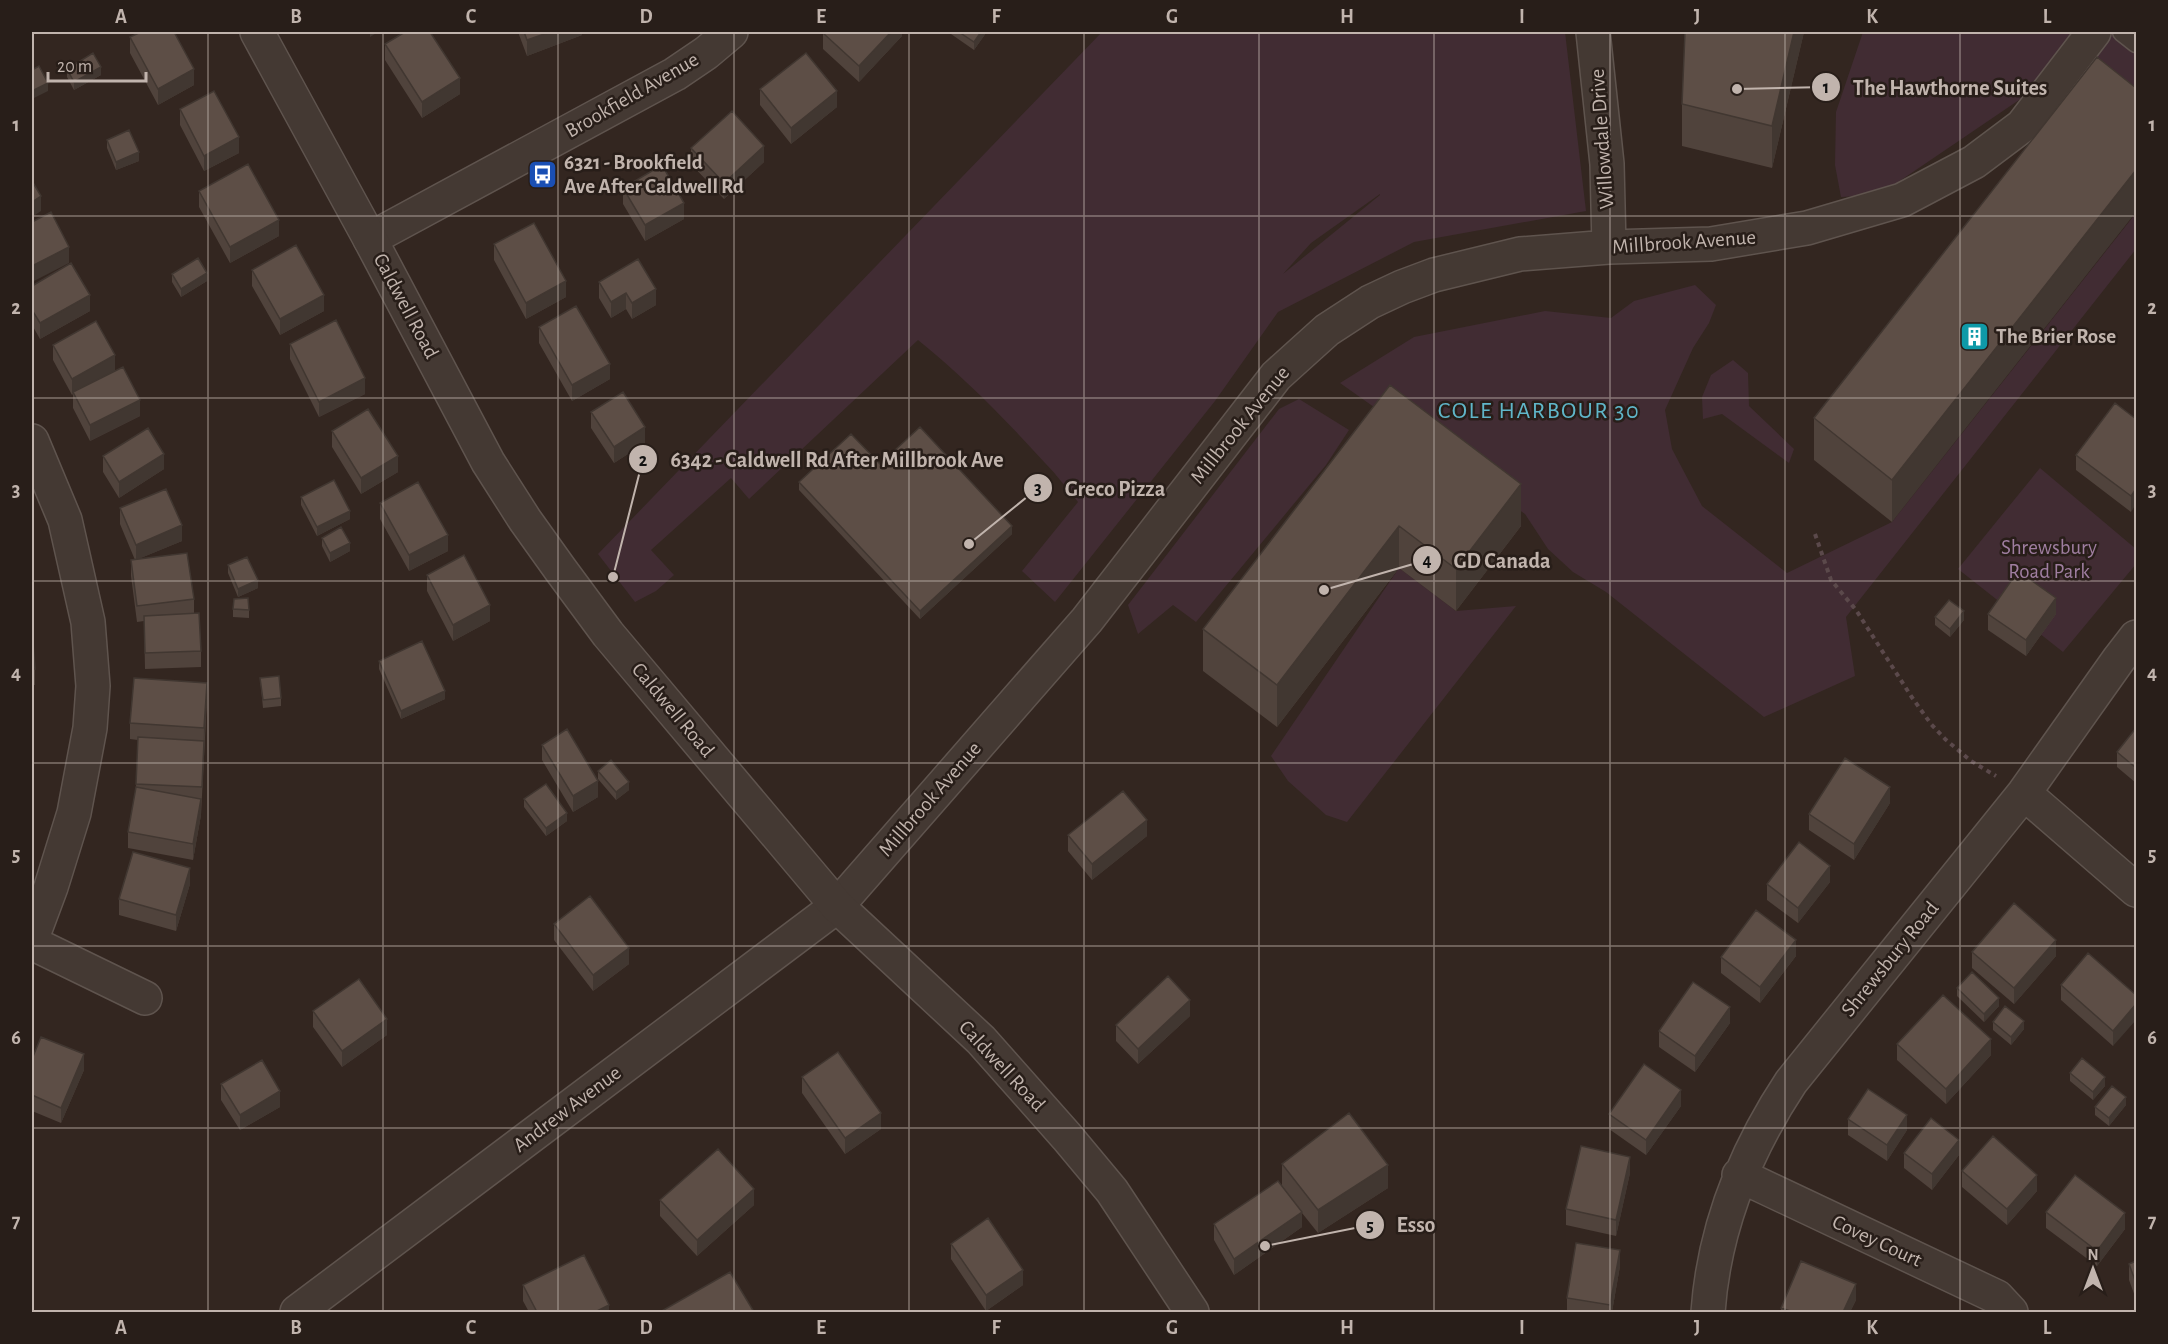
<svg xmlns="http://www.w3.org/2000/svg" width="2168" height="1344" font-family="'Alegreya Sans',sans-serif">
<style>
.green{fill:#412c33;fill-rule:evenodd}
.lines{fill:none;stroke-linecap:round;stroke-linejoin:round}
.service-casing{stroke:#5f544e;stroke-width:21}
.minor-casing{stroke:#5f544e;stroke-width:36}
.tertiary-casing{stroke:#5f544e;stroke-width:36}
.path{stroke:#5b494b;stroke-width:4;stroke-dasharray:4.5 4.5;stroke-linecap:butt}
.service{stroke:#443933;stroke-width:18}
.minor{stroke:#443933;stroke-width:33}
.tertiary{stroke:#443933;stroke-width:33}
.wall{fill:#50433c}
.shaded-wall{fill:#413731}
.building{fill:#5d4e46;stroke:#413731;stroke-width:1.5}
.grid{fill:none;stroke:#c1b4ad;stroke-width:1.5;stroke-opacity:0.55}
.labels{text-anchor:middle;dominant-baseline:central;stroke-width:5;stroke-linejoin:round;paint-order:stroke}
.street-label{font-size:21px;fill:#c1b4ad;stroke:#281e19}
.poi-label{font-size:21px;font-weight:bold;fill:#c1b4ad;stroke:#281e19;text-anchor:start}
.park-label{font-size:21px;fill:#9f7ea0;stroke:#281e19}
.quarter-label{font-size:24px;letter-spacing:1.5px;fill:#60b6c9;stroke:#281e19}
.leader{fill:none;stroke:#c1b4ad;stroke-width:2}
.callout-dot{fill:#c1b4ad;stroke:#281e19;stroke-width:2}
.mark-label{font-size:18px;text-anchor:middle;font-weight:bold;fill:#111}
.callout-label{font-size:22px;text-anchor:middle;font-weight:bold;fill:#c1b4ad;stroke:#281e19;stroke-width:5;stroke-linejoin:round;paint-order:stroke}
.neatline{fill:none;stroke:#c1b4ad;stroke-width:2}
.grid-label{font-size:20px;text-anchor:middle;font-weight:bold;fill:#c1b4ad}
</style>
<rect width="100%" height="100%" fill="#332620"/>
<!-- green -->
<path class="green" d="M1102,32H1565L1586,211L1414,242L1278,312L1215,401L1055,602L1022,571L1078,502C1067,489 1057,475 1045,463C1006,420 963,376 918,340L749,499L731,478L651,550L674,575L656,591L635,602L598,554ZM1380,194V195L1283,274L1311,243Z
M1863,32H2136V97L2115,85L2022,98L1879,195L1841,197L1835,165L1836,112Z
M2136,213V249L1846,617L1855,676L1764,717L1606,592L1573,572L1548,549L1525,514L1340,383L1414,337L1545,311L1611,318L1634,301L1695,285L1716,305L1709,323L1693,348L1665,410L1672,449L1702,506L1787,573L1892,522Z
M1733,360L1748,373L1749,406L1794,449L1789,463L1722,414L1703,419L1702,397L1711,375Z
M1299,399L1349,430L1326,465L1196,622L1173,605L1138,634L1128,605L1279,409Z
M2040,468L2136,549V564L2063,652L1958,569Z
M1399,568L1456,611L1516,606L1347,822L1326,815L1288,781L1271,756Z"/>
<g class="lines">
<defs>
<path id="service" d="M2122,32L2136,43"/>
<path id="minor" d="M1593,32L1607,164L1609,247
M370,239L675,74L706,53L731,32
M32,441L65,520L88,622L93,686L90,728L74,813L51,887L32,938
M2024,793L2136,890
M32,943L145,998
M1739,1175L1997,1297L2011,1312
M297,1312L837,906L1087,620L1276,376L1327,330L1370,302L1402,287L1434,275L1520,254L1609,247L1711,244L1807,228L1902,200L1974,162L2022,126L2094,32
M1708,1312C1714,1228 1744,1153 1791,1082L2024,793L2119,659L2136,637"/>
<path id="tertiary" d="M257,32L370,239L488,462L525,520L560,569L608,634L837,906L981,1040L1067,1137L1112,1191L1192,1312"/>
</defs>
<!-- service casing -->
<use href="#service" class="service-casing"/>
<!-- minor casing -->
<use href="#minor" class="minor-casing"/>
<!-- tertiary casing -->
<use href="#tertiary" class="tertiary-casing"/>
<!-- path -->
<path class="path" d="M1815,534L1831,580L1856,610L1911,696L1931,724L1945,739L1971,761L1996,776"/>
<!-- service -->
<use href="#service" class="service"/>
<!-- minor -->
<use href="#minor" class="minor"/>
<!-- tertiary -->
<use href="#tertiary" class="tertiary"/>
</g>
<!-- wall -->
<path class="wall" d="M518,32H582V35L527,56Z
M902,32V36L859,82L823,49V33Z
M951,32H986V33L974,50L951,34Z
M1804,32L1772,168L1682,146V104Z
M130,37L194,85L158,105L130,53Z
M385,44L460,94L422,118L385,60Z
M67,69L101,75L74,90L67,77Z
M2136,88L1892,522L1814,460V418Z
M760,89L837,107L791,144L760,105Z
M180,109L239,153L204,171L180,125Z
M107,140L139,161L116,170L107,148Z
M691,148L764,162L724,199L691,164Z
M623,188L684,219L645,241L623,204Z
M199,191L279,236L230,263L199,207Z
M494,244L566,297L526,319L494,260Z
M252,270L324,311L280,335L252,286Z
M172,274L207,281L181,297L172,282Z
M599,282L656,305L632,319L626,309L611,318L599,298Z
M32,286L90,311L40,339L32,325Z
M539,327L610,379L572,401L539,343Z
M290,344L365,394L319,417L290,359Z
M53,345L115,371L140,416L90,441L73,408V394L72,395L53,360Z
M1390,385L1521,526L1456,611L1399,568L1277,727L1203,671V629Z
M591,412L645,443L614,463L591,428Z
M2136,419L2131,512L2076,470V455Z
M332,431L398,472L361,494L332,447Z
M103,456L164,469L119,498L103,472Z
M799,482L1012,534L920,619L799,490Z
M301,497L350,519L317,536L301,505Z
M380,503L448,551L409,571L380,519Z
M120,508L182,541L138,559L194,599V614L201,651V667L145,669L144,621L137,622L131,576V560H135L120,524Z
M322,538L350,551L330,562L322,546Z
M228,565L258,588L238,597L228,573Z
M427,575L490,621L453,641L427,591Z
M233,609L249,610V618L233,617Z
M1988,614H2056L2026,656L1988,630Z
M1935,617L1964,620L1950,637L1935,625Z
M32,629L35,669V685H32Z
M379,661L445,699L401,719L379,669Z
M260,678L281,698V706L263,708Z
M207,699L201,815L193,860L128,848V832L136,787L138,740L130,739V723Z
M2136,728V783L2117,767V752Z
M542,745L598,797L573,812L542,760Z
M598,771L629,790L616,800L598,779Z
M524,799L567,821L546,836L524,807Z
M1890,803L1854,860L1809,830V814Z
M1068,835L1147,836L1092,880L1068,851Z
M1830,882L1798,923L1767,900V884Z
M190,884L176,931L119,915V899Z
M554,924L629,964L593,991L554,940Z
M1972,952L2056,956L2014,1004L1972,968Z
M1796,956L1760,1003L1721,973V957Z
M2061,985L2136,995L2113,1046L2061,1000Z
M1957,988L1999,1006L1984,1022L1957,996Z
M313,1011L387,1035L342,1067L313,1027Z
M1190,1016L1138,1064L1116,1041V1025Z
M1993,1022L2024,1029L2011,1045L1993,1030Z
M1730,1023L1695,1072L1659,1047V1031Z
M1897,1044L1991,1055L1946,1104L1897,1060Z
M32,1059L84,1070L61,1123L32,1111Z
M2070,1073L2105,1086L2093,1100L2070,1081Z
M802,1077L881,1129L845,1154L802,1093Z
M221,1084L280,1107L240,1130L221,1100Z
M2126,1105L2109,1126L2095,1115V1107Z
M1681,1106L1646,1155L1609,1129V1114Z
M1848,1119L1907,1130L1887,1161L1848,1135Z
M1904,1153L1959,1155L1932,1190L1904,1168Z
M1282,1164L1388,1188L1318,1233L1302,1213V1227L1234,1275L1214,1240V1224L1282,1186Z
M1962,1171L2037,1191L2007,1225L1962,1187Z
M1630,1173L1616,1236L1566,1225V1209Z
M660,1200L754,1205L697,1256L660,1216Z
M2046,1212L2125,1229L2097,1266L2046,1228Z
M951,1244L1023,1285L986,1311L951,1259Z
M2136,1261V1299L2129,1280V1264Z
M1620,1266L1612,1312H1567V1298Z
M523,1285L609,1312H529L523,1301Z
M1856,1300L1850,1312H1781V1308Z"/>
<!-- shaded-wall -->
<path class="shaded-wall" d="M370,32H378L370,37Z
M550,32H582V35L527,56V40Z
M891,32H902V36L859,82V66Z
M981,32H986V33L974,50V42Z
M1794,32H1804L1772,168V126Z
M101,67V75L74,90V82Z
M194,69V85L158,105V89Z
M460,78V94L422,118V102Z
M48,83V91L32,99V91Z
M837,91V107L791,144V128Z
M239,137V153L204,171V156Z
M764,146V162L724,199V183Z
M139,152V161L116,170V162Z
M2136,170V212L1892,522V480Z
M41,196V211L32,217V202Z
M684,203V219L645,241V225Z
M279,220V236L230,263V247Z
M69,247V263L32,282V266Z
M207,273V281L181,297V289Z
M566,281V297L526,319V303Z
M656,289V305L632,319V303Z
M626,293V309L611,318V302Z
M90,295V311L40,339V323Z
M324,295V311L280,335V319Z
M115,355V371L73,392L72,395V379Z
M610,364V379L572,401V385Z
M365,378V394L319,417V402Z
M140,400V416L90,441V425Z
M645,427V443L614,463V447Z
M164,454V469L119,498V482Z
M398,456V472L361,494V478Z
M1521,484V526L1456,611V569Z
M2136,489V504L2131,512V496Z
M350,511V519L317,536V527Z
M182,525V541L136,560V545Z
M1012,526V534L920,619V611Z
M1399,526V568L1277,727V685Z
M448,535V551L409,571V555Z
M350,543V551L330,562V553Z
M258,580V588L238,597V589Z
M2056,598V614L2026,656V640Z
M490,605V621L453,641V625Z
M1964,611V620L1950,637V629Z
M207,683V699L204,744L202,803L204,728Z
M445,691V699L401,719V711Z
M598,781V797L573,812V796Z
M629,782V790L616,800V792Z
M1890,787V803L1854,860V844Z
M201,799V815L193,860V844Z
M567,813V821L546,836V828Z
M1147,820V836L1092,880V864Z
M1830,866V882L1798,923V908Z
M190,868V884L176,931V915Z
M1796,940V956L1760,1003V987Z
M2056,940V956L2014,1004V988Z
M629,948V964L593,991V975Z
M1999,998V1006L1984,1022V1014Z
M1190,1000V1016L1138,1064V1049Z
M2136,1004V1020L2113,1046V1031Z
M1730,1007V1023L1695,1072V1056Z
M387,1019V1035L342,1067V1051Z
M2024,1021V1029L2011,1045V1037Z
M1991,1039V1055L1946,1104V1089Z
M84,1054V1070L61,1123V1108Z
M2105,1077V1086L2093,1100V1092Z
M1681,1090V1106L1646,1155V1140Z
M280,1091V1107L240,1130V1115Z
M2126,1097V1105L2109,1126V1118Z
M881,1113V1129L845,1154V1138Z
M1907,1115V1130L1887,1161V1145Z
M1959,1140V1155L1932,1190V1174Z
M1630,1157V1173L1616,1236V1220Z
M1388,1165V1188L1318,1233V1210Z
M2037,1175V1191L2007,1225V1209Z
M754,1189V1205L697,1256V1240Z
M1302,1212V1227L1234,1275V1259Z
M2125,1213V1229L2097,1266V1251Z
M1620,1250V1266L1612,1312H1610V1305Z
M1023,1270V1285L986,1311V1295Z
M1856,1284V1300L1850,1312H1843Z
M609,1305V1312H595Z"/>
<!-- building -->
<path class="building" d="M141,32H174L194,69L158,89L130,37Z
M405,32H430L460,78L422,102L385,44Z
M524,32H550L527,40Z
M825,32H891L859,66L823,33Z
M959,32H981L974,42Z
M1685,32H1794L1772,126L1682,104Z
M93,53L101,67L74,82L67,69Z
M806,53L837,91L791,128L760,89Z
M2097,57L2136,88V170L1892,480L1814,418Z
M39,66L48,83L32,91V70Z
M214,91L239,137L204,156L180,109Z
M732,111L764,146L724,183L691,148Z
M129,130L139,152L116,162L107,140Z
M248,164L279,220L230,247L199,191Z
M662,165L684,203L645,225L623,188Z
M32,181L41,196L32,202Z
M51,212L69,247L32,266V222Z
M534,223L566,281L526,303L494,244Z
M296,245L324,295L280,319L252,270Z
M198,258L207,273L181,289L172,274Z
M638,259L656,289L632,303L626,293L611,302L599,282Z
M71,263L90,295L40,323L32,310V286Z
M576,306L610,364L572,385L539,327Z
M336,320L365,378L319,402L290,344Z
M96,321L115,355L72,379L53,345Z
M123,367L140,400L90,425L73,392Z
M1390,385L1521,484L1456,569L1399,526L1277,685L1203,629Z
M623,392L645,427L614,447L591,412Z
M2115,403L2136,419V489L2131,496L2076,455Z
M368,409L398,456L361,478L332,431Z
M920,427L1012,526L920,611L799,482L851,434L880,464Z
M148,428L164,454L119,482L103,456Z
M334,480L350,511L317,527L301,497Z
M418,482L448,535L409,555L380,503Z
M166,489L182,525L136,545L120,508Z
M341,527L350,543L330,553L322,538Z
M187,553L194,599L137,606L131,560Z
M464,555L490,605L453,625L427,575Z
M247,557L258,580L238,589L228,565Z
M2018,571L2056,598L2026,640L1988,614Z
M248,598L249,610L233,609L234,599Z
M1949,600L1964,611L1950,629L1935,617Z
M199,613L201,651L145,653L144,616Z
M32,629L35,669H32Z
M422,641L445,691L401,711L379,661Z
M279,676L281,698L263,700L260,678Z
M134,678L207,683L204,728L130,723Z
M2136,728V768L2117,752Z
M567,729L598,781L573,796L542,745Z
M138,737L204,741L202,787L136,784Z
M1845,758L1890,787L1854,844L1809,814Z
M611,760L629,782L616,792L598,771Z
M546,784L567,813L546,828L524,799Z
M136,787L201,799L193,844L128,832Z
M1123,791L1147,820L1092,864L1068,835Z
M1799,842L1830,866L1798,908L1767,884Z
M133,852L190,868L176,915L119,899Z
M590,896L629,948L593,975L554,924Z
M2014,903L2056,940L2014,988L1972,952Z
M1756,910L1796,940L1760,987L1721,957Z
M2088,953L2136,995V1004L2113,1031L2061,985Z
M1972,972L1999,998L1984,1014L1957,988Z
M1168,976L1190,1000L1138,1049L1116,1025Z
M359,979L387,1019L342,1051L313,1011Z
M1693,982L1730,1007L1695,1056L1659,1031Z
M1943,995L1991,1039L1946,1089L1897,1044Z
M2005,1006L2024,1021L2011,1037L1993,1022Z
M41,1037L84,1054L61,1108L32,1095V1059Z
M838,1052L881,1113L845,1138L802,1077Z
M2082,1058L2105,1077L2093,1092L2070,1073Z
M262,1060L280,1091L240,1115L221,1084Z
M1644,1064L1681,1090L1646,1140L1609,1114Z
M2112,1086L2126,1097L2109,1118L2095,1107Z
M1868,1089L1907,1115L1887,1145L1848,1119Z
M1349,1113L1388,1165L1318,1210L1282,1164Z
M1931,1118L1959,1140L1932,1174L1904,1153Z
M1993,1136L2037,1175L2007,1209L1962,1171Z
M1581,1146L1630,1157L1616,1220L1566,1209Z
M718,1149L754,1189L697,1240L660,1200Z
M2075,1175L2125,1213L2097,1251L2046,1212Z
M1278,1181L1302,1212L1234,1259L1214,1224Z
M988,1218L1023,1270L986,1295L951,1244Z
M1576,1243L1620,1250L1610,1305L1567,1298Z
M584,1255L609,1305L595,1312H537L523,1285Z
M1801,1261L1856,1284L1843,1312H1793L1781,1308Z
M2136,1261V1283L2129,1264Z
M730,1272L754,1312H660Z"/>
<!-- grid -->
<path class="grid" d="M208,32V1312M383,32V1312M558,32V1312M734,32V1312M909,32V1312M1084,32V1312M1259,32V1312M1434,32V1312M1610,32V1312M1785,32V1312M1960,32V1312M32,216H2136M32,398H2136M32,581H2136M32,763H2136M32,946H2136M32,1128H2136"/>
<!-- icons -->
<defs>
<symbol id="bus-square" viewBox="-11 -11 22 22"><rect x="-9" y="-9" width="18" height="18" rx="4" fill="#1a4fb4" stroke="#281e19"/><path d="M-5-6H5V4H4V6H2V4H-2V6H-4V4H-5ZM-3.5-4V0h7V-4ZM-3.5 1.2v1.5H-2V1.2ZM2 1.2v1.5H3.5V1.2Z" fill="#fff"/></symbol>
<symbol id="building-square" viewBox="-11 -11 22 22"><rect x="-9" y="-9" width="18" height="18" rx="4" fill="#0f9aa8" stroke="#281e19"/><path d="M-4-6H4V6H1V3H-1V6H-4ZM-2.5-4.3h1.7v1.8h-1.7ZM.8-4.3h1.7v1.8H.8ZM-2.5-1h1.7V.8h-1.7ZM.8-1h1.7V.8H.8Z" fill="#fff"/></symbol>
</defs>
<g fill-rule="evenodd">
<use href="#bus-square" x="526" y="158" width="33" height="33"/>
<use href="#building-square" x="1958" y="320" width="33" height="33"/>
</g>
<g class="labels">
<!-- street labels -->
<g class="street-label">
<text transform="translate(632 95) rotate(-30)">Brookfield Avenue</text>
<text transform="translate(1602 139) rotate(-94)">Willowdale Drive</text>
<text transform="translate(1684 242) rotate(-4)">Millbrook Avenue</text>
<text transform="translate(406 306) rotate(62)">Caldwell Road</text>
<text transform="translate(1240 425) rotate(-51)">Millbrook Avenue</text>
<text transform="translate(673 710) rotate(50)">Caldwell Road</text>
<text transform="translate(930 799) rotate(-49)">Millbrook Avenue</text>
<text transform="translate(1890 959) rotate(-51)">Shrewsbury Road</text>
<text transform="translate(1002 1066) rotate(47)">Caldwell Road</text>
<text transform="translate(567 1109) rotate(-37)">Andrew Avenue</text>
<text transform="translate(1877 1241) rotate(25)">Covey Court</text>
</g>
<!-- poi labels -->
<g class="poi-label">
<text x="564" y="162">6321 - Brookfield<tspan x="564" dy="24">Ave After Caldwell Rd</tspan></text>
<text x="1996" y="336">The Brier Rose</text>
</g>
<!-- park labels -->
<g class="park-label">
<text x="2049" y="547">Shrewsbury<tspan x="2049" dy="24">Road Park</tspan></text>
</g>
<!-- quarter labels -->
<g class="quarter-label">
<text x="1539" y="411">COLE HARBOUR 30</text>
</g>
</g>
<!-- callouts -->
<path class="leader" d="M1737 89L1826 87M613 577L643 459M969 544L1038 488M1324 590L1427 560M1265 1246L1370 1225"/>
<g class="callout-dot">
<circle cx="1737" cy="89" r="6"/>
<circle cx="613" cy="577" r="6"/>
<circle cx="969" cy="544" r="6"/>
<circle cx="1324" cy="590" r="6"/>
<circle cx="1265" cy="1246" r="6"/>
<circle cx="1826" cy="87" r="15"/>
<circle cx="643" cy="459" r="15"/>
<circle cx="1038" cy="488" r="15"/>
<circle cx="1427" cy="560" r="15"/>
<circle cx="1370" cy="1225" r="15"/>
</g>
<g class="mark-label">
<text x="1826" y="93">1</text>
<text x="643" y="466">2</text>
<text x="1038" y="494">3</text>
<text x="1427" y="566">4</text>
<text x="1370" y="1231">5</text>
</g>
<g class="callout-label">
<text x="1950" y="95">The Hawthorne Suites</text>
<text x="837" y="467">6342 - Caldwell Rd After Millbrook Ave</text>
<text x="1115" y="496">Greco Pizza</text>
<text x="1502" y="568">GD Canada</text>
<text x="1416" y="1232">Esso</text>
</g>
<!-- border -->
<rect width="2168" height="1344" fill="none" stroke="#281e19" stroke-width="66"/>
<!-- north arrow -->
<g transform="translate(2093 1269)" stroke="#281e19" stroke-width="4.5" paint-order="stroke">
<path d="M0-4.5L10 22L0 15L-10 22Z" fill="#c1b4ad"/>
<text y="-9" font-size="16" font-weight="bold" text-anchor="middle" fill="#c1b4ad">N</text>
</g>
<!-- scale -->
<path d="M48 72v9h98v-9" fill="none" stroke="#c1b4ad" stroke-width="3"/>
<text x="57" y="72" font-size="18" fill="#c1b4ad" stroke="#281e19" stroke-width="4.5" paint-order="stroke">20 m</text>
<rect x="33" y="33" width="2102" height="1278" class="neatline"/>
<g class="grid-label">
<text x="121" y="23">A</text>
<text x="296" y="23">B</text>
<text x="471" y="23">C</text>
<text x="646" y="23">D</text>
<text x="821" y="23">E</text>
<text x="996" y="23">F</text>
<text x="1172" y="23">G</text>
<text x="1347" y="23">H</text>
<text x="1522" y="23">I</text>
<text x="1697" y="23">J</text>
<text x="1872" y="23">K</text>
<text x="2047" y="23">L</text>
<text x="16" y="131">1</text>
<text x="2152" y="131">1</text>
<text x="16" y="314">2</text>
<text x="2152" y="314">2</text>
<text x="16" y="496">3</text>
<text x="2152" y="496">3</text>
<text x="16" y="679">4</text>
<text x="2152" y="679">4</text>
<text x="16" y="861">5</text>
<text x="2152" y="861">5</text>
<text x="16" y="1044">6</text>
<text x="2152" y="1044">6</text>
<text x="16" y="1227">7</text>
<text x="2152" y="1227">7</text>
<text x="121" y="1334">A</text>
<text x="296" y="1334">B</text>
<text x="471" y="1334">C</text>
<text x="646" y="1334">D</text>
<text x="821" y="1334">E</text>
<text x="996" y="1334">F</text>
<text x="1172" y="1334">G</text>
<text x="1347" y="1334">H</text>
<text x="1522" y="1334">I</text>
<text x="1697" y="1334">J</text>
<text x="1872" y="1334">K</text>
<text x="2047" y="1334">L</text>
</g>
</svg>
